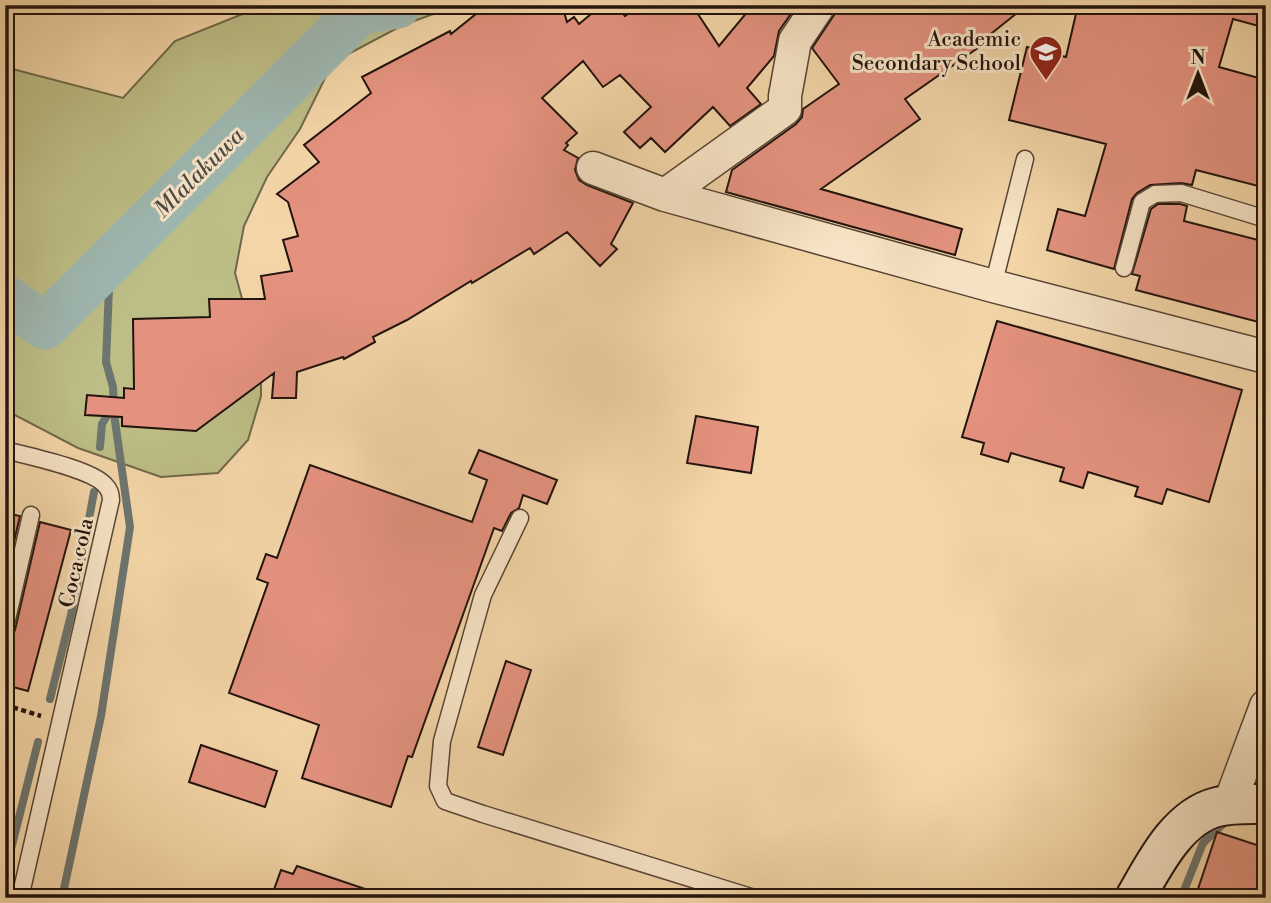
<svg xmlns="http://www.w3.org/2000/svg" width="1271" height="903" font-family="'Libre Bodoni',serif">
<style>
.green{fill:#bdbd86;stroke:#70684a;stroke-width:2}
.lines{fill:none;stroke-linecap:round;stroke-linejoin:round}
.stream{stroke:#6c756f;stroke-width:8}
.river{stroke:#9eb7b0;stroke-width:47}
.building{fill:#e4927f;stroke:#22130d;stroke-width:2}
.lane-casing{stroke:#564434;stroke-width:19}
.street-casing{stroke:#564434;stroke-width:35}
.secondary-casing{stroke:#22130d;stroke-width:42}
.path{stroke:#22130d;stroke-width:4.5;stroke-dasharray:5 3.5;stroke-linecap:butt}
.lane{stroke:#f7e4c6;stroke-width:16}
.street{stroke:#f7e4c6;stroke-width:32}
.secondary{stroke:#f7e4c6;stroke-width:38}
.labels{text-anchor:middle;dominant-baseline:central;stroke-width:6;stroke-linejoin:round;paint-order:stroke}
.poi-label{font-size:21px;fill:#22130d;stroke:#f7e4c6;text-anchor:end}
.street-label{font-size:21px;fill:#22130d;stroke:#f7e4c6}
.water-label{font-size:23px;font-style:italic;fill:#4d4c46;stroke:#f7e4c6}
</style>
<rect width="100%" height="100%" fill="#f3d5a7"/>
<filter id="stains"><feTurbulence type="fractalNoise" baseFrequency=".00286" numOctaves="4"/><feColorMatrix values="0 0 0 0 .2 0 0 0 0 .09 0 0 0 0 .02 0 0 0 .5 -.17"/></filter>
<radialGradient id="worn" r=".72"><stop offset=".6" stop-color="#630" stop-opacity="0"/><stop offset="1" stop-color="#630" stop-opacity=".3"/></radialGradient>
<!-- green -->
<path class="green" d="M265,5H458L403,25L333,62L300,129L267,177L244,226L235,273L261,368V396L248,440L218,473L161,477L78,448L5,410V67L123,98L175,41Z"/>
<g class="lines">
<!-- stream -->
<path class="stream" d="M100,447L102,424L108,414V406
M50,699L71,615L94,492
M1264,781H1266
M5,873L38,742
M62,898L101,716L130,527L114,414L113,387L106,362L110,262
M1181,898L1203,843L1226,821"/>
<!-- river -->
<path class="river" d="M5,298L45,326L360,11L398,5"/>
</g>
<!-- building -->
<path class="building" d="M506,5H562L567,22L574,17L579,24L602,5H616L625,16L639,5H692L719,46L753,5H797L779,31L774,56L747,88L761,104L730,126L713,107L665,152L651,138L640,148L624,132L651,107L620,75L603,87L583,61L542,98L577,133L566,143L568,145L564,150L578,158L575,170L579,180L587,185L633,203L611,244L617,249L600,266L567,232L534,254L530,248L472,283L471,281L407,320L373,337L375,342L344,359L343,357L297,372L296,398H272L274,373L196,431L122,426V417L85,415L87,395L124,398V388L134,389L133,319L210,317L209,299H265L261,276L292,271L283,240L298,236L288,202L277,194L319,162L304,145L371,93L362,77L450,31L451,34L476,14Z
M837,5H1027L987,37L992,38L905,99L920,119L821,189L962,229L955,255L726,192L732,170L796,124L802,117L803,109L839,84L812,48L834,15Z
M1078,5H1266V28L1233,19L1219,67L1266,80V188L1196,170L1192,185L1181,183L1150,185L1137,193L1132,199L1114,269L1047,250L1058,209L1085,216L1106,144L1009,120L1027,47L1066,57Z
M1158,204H1180L1187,206L1184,221L1266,242V324L1136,290L1140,276L1132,274L1151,209Z
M997,321L1242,390L1209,502L1167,489L1162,504L1135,496L1138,487L1088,472L1083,488L1060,481L1064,468L1011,453L1008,462L981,454L984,443L962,437Z
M696,416L758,427L751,473L687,463Z
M479,450L557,480L547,504L523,495L519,508L511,513L502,531L494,528L412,757L408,756L391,807L302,778L319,725L229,693L268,583L257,579L266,554L277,558L310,465L472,522L487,480L469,473Z
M5,513L20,516L5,580Z
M40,522L71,530L28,691L5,685V638L12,636L15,630Z
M506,661L531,670L503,755L478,747Z
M201,745L277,771L265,807L189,782Z
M1217,832L1266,848V898H1195Z
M297,866L380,894V898H271L281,870L293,874Z"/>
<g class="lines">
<defs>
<path id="lane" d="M1124,268L1142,202L1155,194L1181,193L1266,219
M993,286L1025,159
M5,450C28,456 91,469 105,485C109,489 111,494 111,500L20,898
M520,518L483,595L442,741L438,786L445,801L483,814L754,898
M5,628L31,515"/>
<path id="street" d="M593,168L665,195L993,286L1266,357
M665,195L785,109V96L795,41L819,5
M1229,805L1266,706"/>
<path id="secondary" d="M1135,898C1154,865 1177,817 1217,807C1232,803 1250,804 1266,804"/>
</defs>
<!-- lane casing -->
<use href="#lane" class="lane-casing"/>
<!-- street casing -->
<use href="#street" class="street-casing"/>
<!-- secondary casing -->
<use href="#secondary" class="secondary-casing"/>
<!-- path -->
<path class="path" d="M5,705L41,716"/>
<!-- lane -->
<use href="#lane" class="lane"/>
<!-- street -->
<use href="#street" class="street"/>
<!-- secondary -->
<use href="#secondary" class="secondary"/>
</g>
<!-- icons -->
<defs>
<symbol id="school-pin" viewBox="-11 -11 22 30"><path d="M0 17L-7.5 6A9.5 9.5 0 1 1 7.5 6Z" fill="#8f2418" stroke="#f7e4c6"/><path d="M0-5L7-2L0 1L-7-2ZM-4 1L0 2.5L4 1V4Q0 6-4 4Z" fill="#fff"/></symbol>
</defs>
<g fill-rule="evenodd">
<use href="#school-pin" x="1027" y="33" width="38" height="52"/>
</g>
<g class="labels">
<!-- poi labels -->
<g class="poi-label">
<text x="1021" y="40">Academic<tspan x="1021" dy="24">Secondary School</tspan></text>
</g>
<!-- street labels -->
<g class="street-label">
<text transform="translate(77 563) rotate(-77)">Coca cola</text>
</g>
<!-- water labels -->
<g class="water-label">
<text transform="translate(199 173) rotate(-45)">Mlalakuwa</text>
</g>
</g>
<!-- margin -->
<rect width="1271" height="903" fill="none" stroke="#f3d5a7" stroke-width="28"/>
<rect x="7" y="7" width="1257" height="889" fill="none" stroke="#22130d" stroke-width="3.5"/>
<rect x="14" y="14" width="1243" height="875" fill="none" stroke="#22130d" stroke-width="2"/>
<!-- north arrow -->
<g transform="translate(1198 74)" stroke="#f7e4c6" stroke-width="5" paint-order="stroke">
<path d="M0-5L12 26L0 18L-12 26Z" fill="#22130d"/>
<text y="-10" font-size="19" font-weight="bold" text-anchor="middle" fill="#22130d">N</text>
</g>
<rect width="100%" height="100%" filter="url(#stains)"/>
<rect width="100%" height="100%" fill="url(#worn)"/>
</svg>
